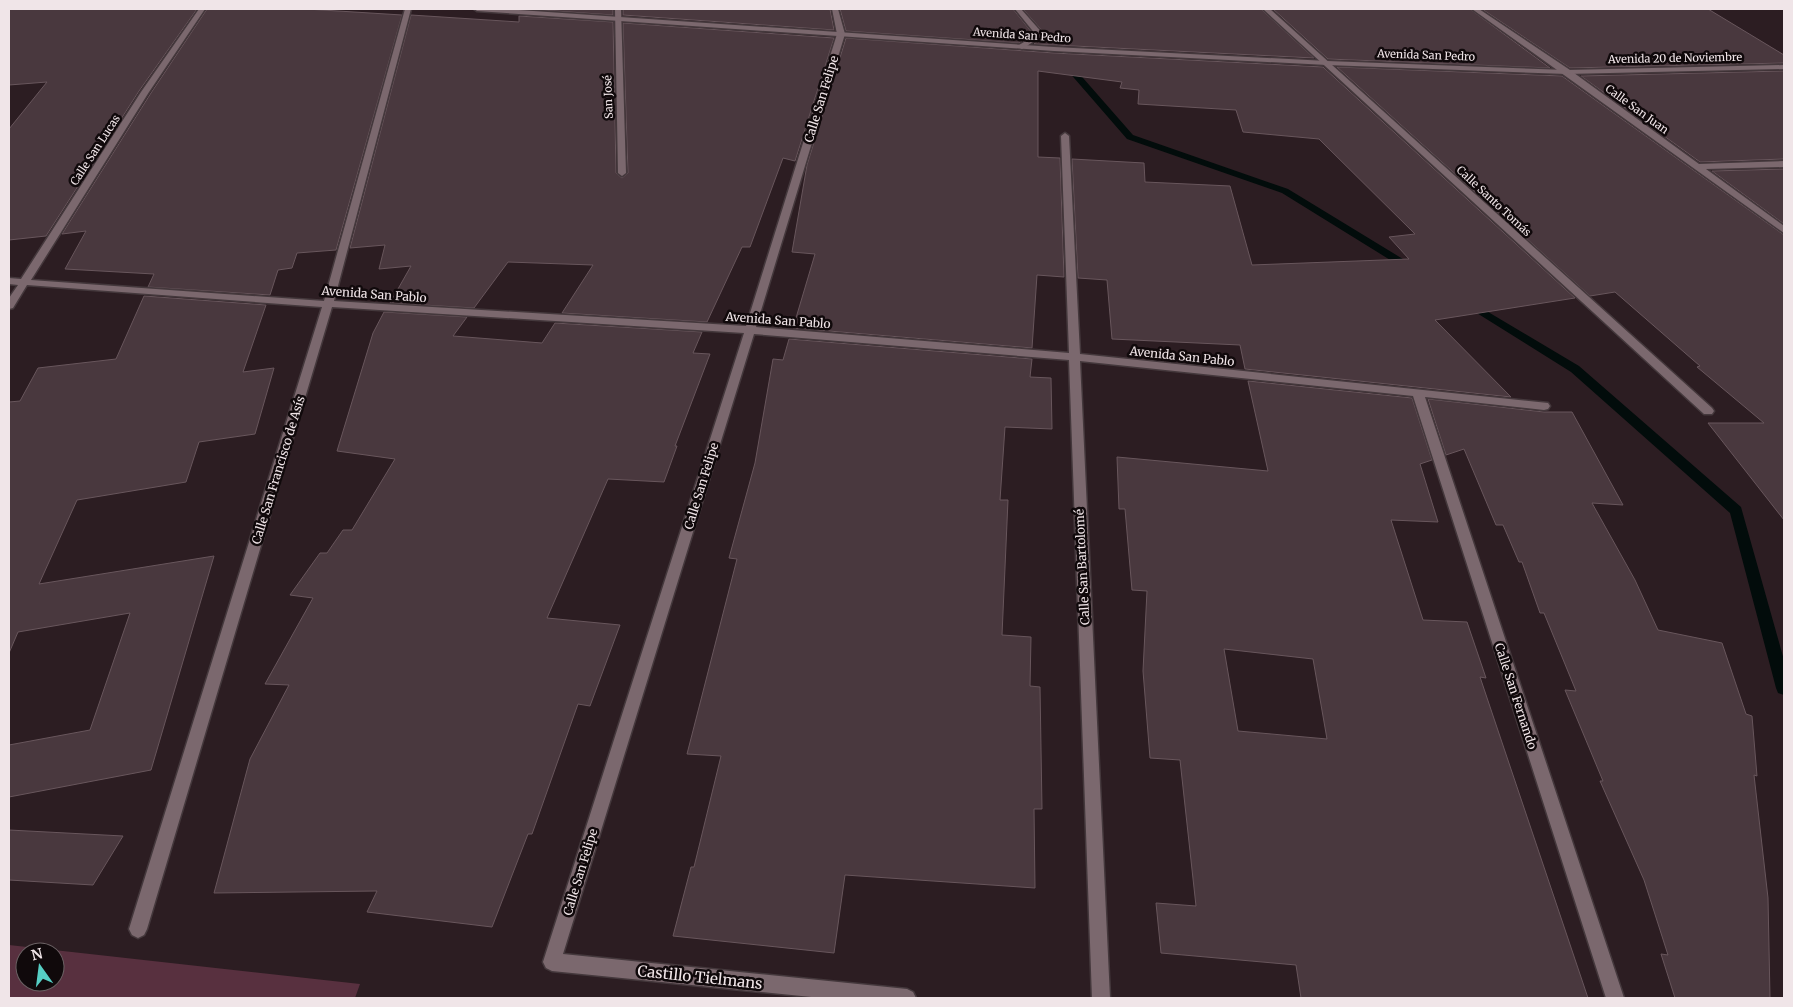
<svg xmlns="http://www.w3.org/2000/svg" width="1793" height="1007" font-family="Merriweather,serif">
<style>
.green{fill:#58303f;fill-rule:evenodd}
.lines{fill:none;stroke-linecap:round;stroke-linejoin:round}
.stream{fill:#020c0b;fill-rule:evenodd}
.building{fill:#49383e;stroke:#68565c;fill-rule:evenodd}
.lane-casing{stroke:#44383c;stroke-width:3}
.street-casing{stroke:#44383c;stroke-width:3}
.secondary-casing{stroke:#44383c;stroke-width:3}
.lane{fill:#7b686e;fill-rule:evenodd}
.street{fill:#7b686e;fill-rule:evenodd}
.secondary{fill:#7b686e;fill-rule:evenodd}
.labels{text-anchor:middle;dominant-baseline:central;stroke-width:5;stroke-linejoin:round;paint-order:stroke}
.far-street-label{font-size:11px;fill:#f0e5e8;stroke:#10090b}
.street-label{font-size:12px;fill:#f0e5e8;stroke:#10090b}
.near-street-label{font-size:15px;fill:#f0e5e8;stroke:#10090b}
</style>
<rect width="100%" height="100%" fill="#2c1d22"/>
<!-- green -->
<path class="green" d="M9,945L360,984L355,998H9ZM25,952H55V982H25Z"/>
<g class="lines">
<!-- stream -->
<path class="stream" d="M1040,9H1048L1053,15L1076,70L1133,135L1288,189L1416,267L1417,269L1416,271H1408L1282,193L1127,139L1068,71L1045,16Z
M1468,300L1579,366L1741,507L1784,660V695L1778,693L1776,688L1730,513L1571,372L1464,305L1462,303Z"/>
</g>
<!-- building -->
<path class="building" d="M9,9H197L139,91L46,236L9,240V129L47,82L9,85Z
M207,9H306L402,15L336,250L297,253L292,268L278,270L270,295L148,287L154,274L65,269L86,231L62,234L151,93Z
M527,9H613V15Z
M623,9H830L834,30L623,15Z
M840,9H1013L1033,34L1019,43L846,31Z
M1023,9H1261L1314,58L1034,44L1046,35Z
M1273,9H1470L1550,68L1328,59Z
M1482,9H1708L1784,55V63L1570,68Z
M411,15L519,22V16L613,22L616,173L622,178L628,173L623,23L834,38L795,161L783,158L750,247H742L707,322L562,313L593,265L508,262L474,308L390,303L411,266L379,269L385,245L350,248Z
M846,38L1054,53L1323,67L1575,298L1435,320L1511,397L1245,369L1240,345L1112,339L1107,280L1078,278L1072,159L1144,163L1145,182L1230,186L1252,265L1409,259L1389,237L1415,234L1319,139L1243,132L1236,110L1138,104L1139,90L1120,88L1122,82L1038,71V157L1060,158L1064,277L1037,275L1032,348L793,328L815,254L792,252L807,165Z
M1337,67L1562,76L1784,235V520L1708,423H1764L1697,367L1700,366L1615,292L1590,296Z
M1784,71V159L1700,162L1581,76Z
M1784,169V224L1712,171Z
M144,296L266,305L243,372L274,368L255,434L199,442L186,482L77,500L39,584L214,556L151,770L9,797V745L90,730L130,613L18,632L9,653V402L20,401L38,368L116,359Z
M384,312L467,317L453,336L542,343L555,323L702,332L693,353L710,354L675,446H677L664,482L608,479L547,618L620,625L590,706L578,704L532,834H528L492,927L367,912L377,891L214,893L250,759L289,685L265,684L313,598L290,595L320,553H327L343,530H352L395,459L337,451L373,333Z
M789,339L1032,359L1030,377L1051,378L1052,429L1005,427L1000,500H1008L1002,635L1031,637L1030,686L1040,687L1042,809H1034L1035,888L845,875L834,953L673,936L691,867H694L721,756L687,754L737,559L729,558L755,463L773,359L783,360Z
M1248,381L1412,398L1432,460L1420,464L1438,522L1391,520L1423,620L1467,622L1486,678L1480,677L1588,998H1301L1296,965L1161,953L1156,903L1196,906L1180,760L1150,758L1143,671L1147,591L1132,590L1125,509H1119L1117,457L1268,471ZM1224,649L1313,659L1327,739L1238,731Z
M1428,399L1544,412H1572L1623,505L1592,503L1635,580L1658,630L1722,643L1746,714L1752,716L1757,776L1754,775L1768,898L1770,998H1675L1661,954L1668,955L1644,880L1600,781H1603L1565,690L1576,691L1544,613H1540L1522,562H1519L1503,525H1496L1464,449L1446,455Z
M9,830L123,836L93,885L9,880Z"/>
<g class="lines">
<defs>
<path id="lane" d="M1015,9H1021L1044,35L1022,49L1018,47L1019,45L1036,35Z"/>
<path id="street" d="M199,9H205L149,92L31,280L324,301L405,9H411L334,301L746,326L837,34L832,9H838L845,34L756,327L1069,353L1061,136L1065,133L1069,136L1080,354L1548,403L1550,406L1548,409L1544,410L1425,397L1624,998H1606L1413,396L1080,361L1110,998H1092L1069,360L754,334L563,954L907,989L913,992L916,998H821L552,971L546,968L543,962L744,333L332,307L147,929L144,935L138,938L132,935L129,929L322,307L27,285L13,308L9,309V298L18,285L9,284V278L21,279L141,92Z
M615,9H621L626,173L622,176L618,173Z
M1263,9H1270L1712,408L1714,411L1712,414H1704Z
M1472,9H1479L1570,70L1699,164L1784,161V167L1706,169L1784,226V233Z"/>
<path id="secondary" d="M474,9H503L1054,47L1327,61L1567,70L1784,65V69L1567,74L1327,65L1054,51L477,11Z"/>
</defs>
<!-- lane casing -->
<use href="#lane" class="lane-casing"/>
<!-- street casing -->
<use href="#street" class="street-casing"/>
<!-- secondary casing -->
<use href="#secondary" class="secondary-casing"/>
<!-- lane -->
<use href="#lane" class="lane"/>
<!-- street -->
<use href="#street" class="street"/>
<!-- secondary -->
<use href="#secondary" class="secondary"/>
</g>
<g class="labels">
<!-- far-street labels -->
<g class="far-street-label">
<text transform="translate(1022 35) rotate(4)">Avenida San Pedro</text>
<text transform="translate(1426 55) rotate(2)">Avenida San Pedro</text>
<text transform="translate(1675 58) rotate(-1)">Avenida 20 de Noviembre</text>
<text transform="translate(608 97) rotate(-92)">San José</text>
<text transform="translate(1637 109) rotate(36)">Calle San Juan</text>
<text transform="translate(95 150) rotate(-57)">Calle San Lucas</text>
<text transform="translate(1494 201) rotate(43)">Calle Santo Tomás</text>
</g>
<!-- street labels -->
<g class="street-label">
<text transform="translate(821 99) rotate(-73)">Calle San Felipe</text>
<text transform="translate(374 294) rotate(4)">Avenida San Pablo</text>
<text transform="translate(778 320) rotate(4)">Avenida San Pablo</text>
<text transform="translate(1182 356) rotate(6)">Avenida San Pablo</text>
<text transform="translate(278 470) rotate(-73)">Calle San Francisco de Asís</text>
<text transform="translate(701 486) rotate(-73)">Calle San Felipe</text>
<text transform="translate(1082 567) rotate(-93)">Calle San Bartolomé</text>
<text transform="translate(1516 696) rotate(72)">Calle San Fernando</text>
<text transform="translate(580 872) rotate(-73)">Calle San Felipe</text>
</g>
<!-- near-street labels -->
<g class="near-street-label">
<text transform="translate(700 977) rotate(6)">Castillo Tielmans</text>
</g>
</g>
<!-- border -->
<rect width="1793" height="1007" fill="none" stroke="#f0e5e8" stroke-width="20"/>
<!-- north arrow -->
<g transform="translate(40 967) rotate(346)"><circle r="24" fill="#10090b" stroke="#6a6163"/>
<path d="M0-4L9 19L0 12L-9 19Z" fill="#56cec4"/>
<text y="-8" font-size="14" font-weight="bold" text-anchor="middle" fill="#f0e5e8">N</text>
</g>
</svg>
